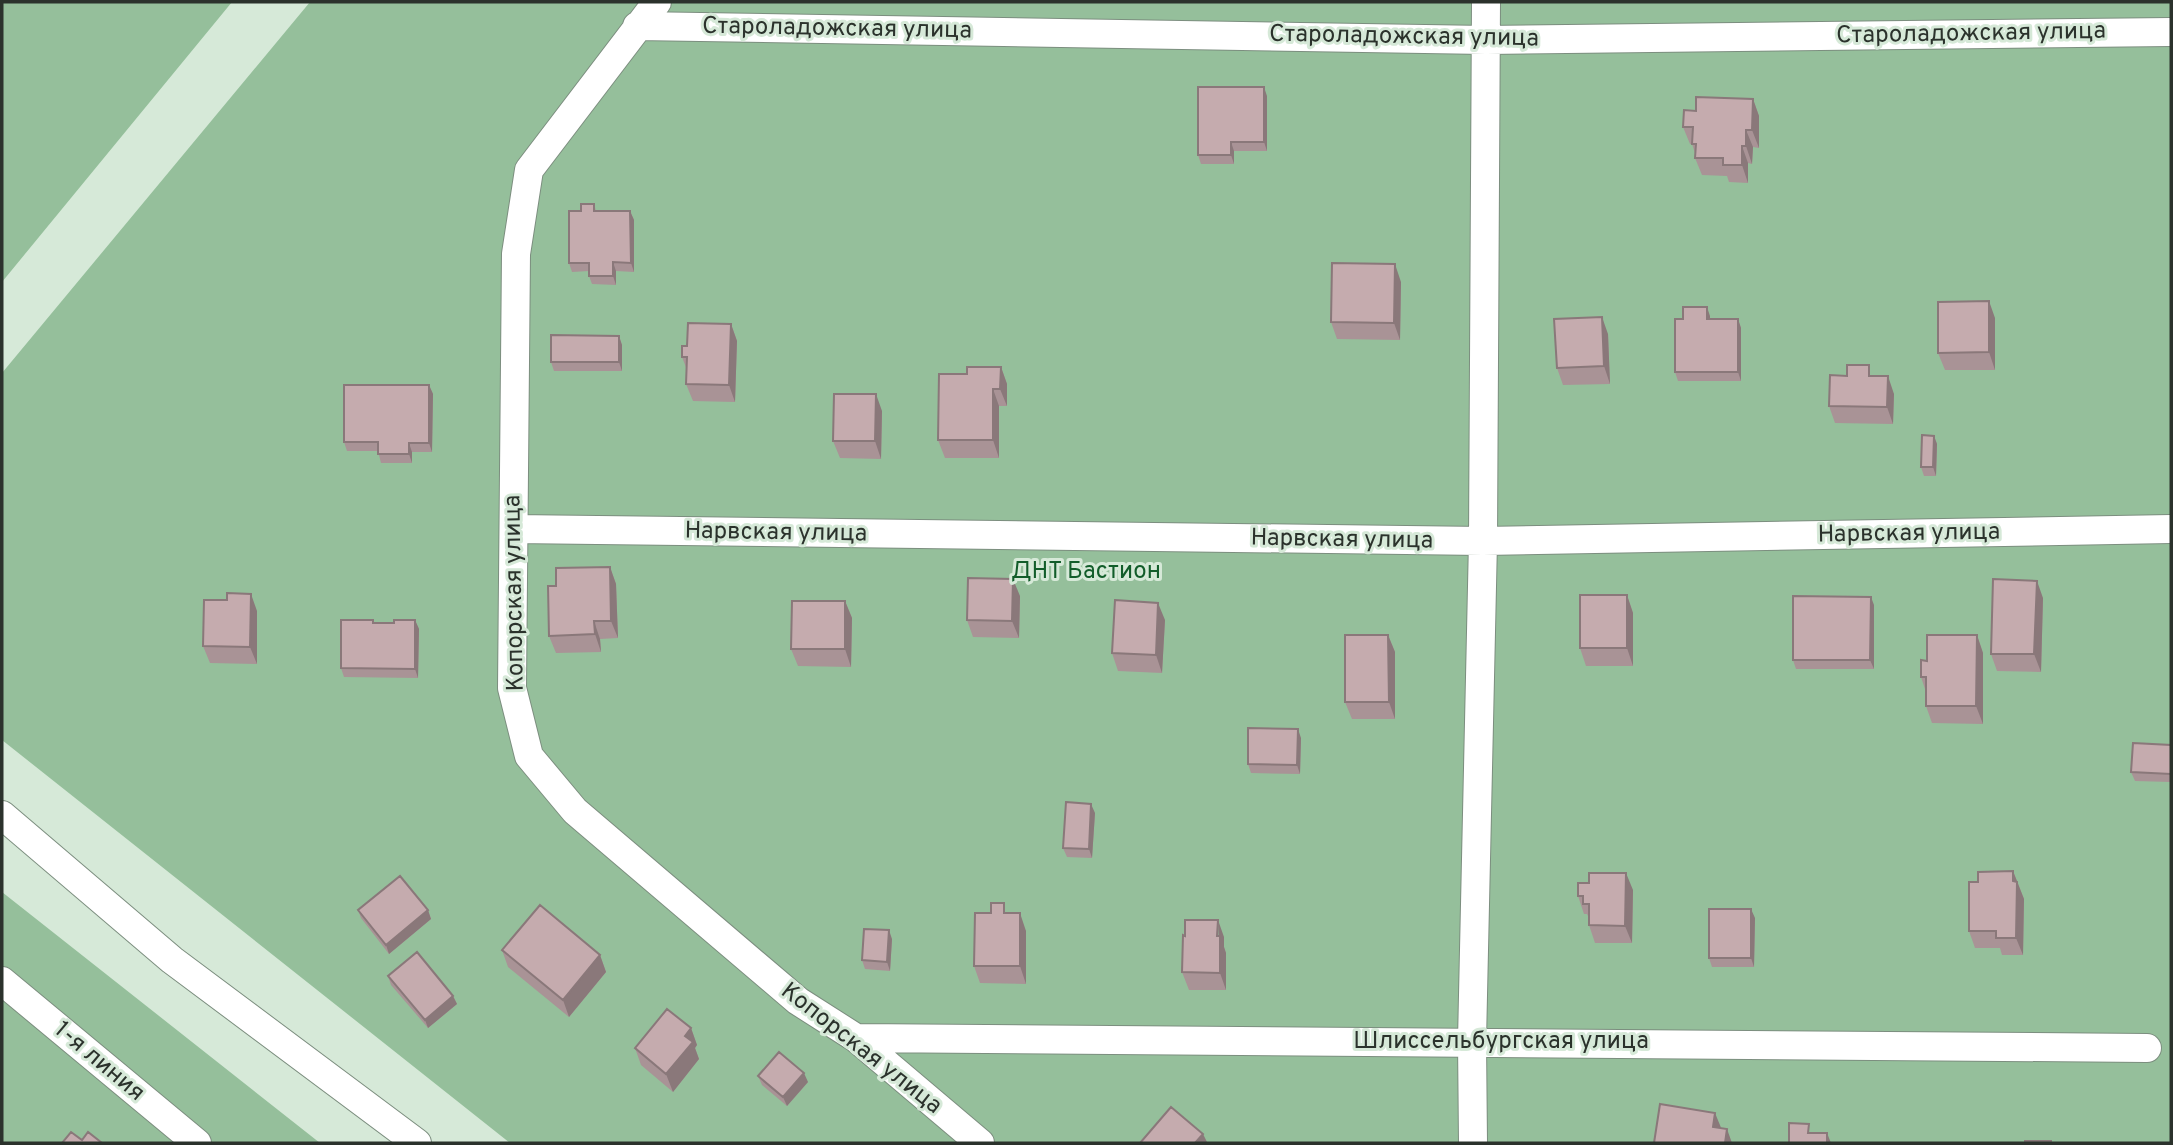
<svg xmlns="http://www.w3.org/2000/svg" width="2173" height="1145" font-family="Overpass,sans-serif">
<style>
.green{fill:#95bf9b}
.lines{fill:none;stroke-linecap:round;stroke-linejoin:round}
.minor-casing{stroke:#7c8e7f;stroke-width:30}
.minor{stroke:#fff;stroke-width:28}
.wall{fill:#a99396}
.shaded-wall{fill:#8a787a}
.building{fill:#c5abae;stroke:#8a787a;stroke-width:2}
.labels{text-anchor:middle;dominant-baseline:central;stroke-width:6;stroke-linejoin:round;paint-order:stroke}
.street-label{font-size:24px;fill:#2b322c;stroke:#d6e9d8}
.park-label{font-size:24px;fill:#125d2a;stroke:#d6e9d8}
</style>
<rect width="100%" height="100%" fill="#d6e9d8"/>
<!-- green -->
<path class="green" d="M2,2H232L2,282Z
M310,2H2171V1143H510L2,740V373Z
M2,892L320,1143H2Z"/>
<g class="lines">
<defs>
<path id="minor" d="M657,2L529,170L516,254L512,688L529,756L575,811L798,1001L856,1038L980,1143
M637,26L1486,40L2171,32
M514,529L1483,541L2171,529
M2,815L172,960L417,1143
M2,981L197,1143
M856,1038L2147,1048
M1473,1143L1472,1041L1483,541L1486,2"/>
</defs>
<!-- minor casing -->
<use href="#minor" class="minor-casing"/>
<!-- minor -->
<use href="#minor" class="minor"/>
</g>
<!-- wall -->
<path class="wall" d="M1267,96V151H1234V164H1201L1198,155Z
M1753,99L1759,116V148L1753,147L1752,164L1748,163V183L1729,182L1727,176L1702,175L1695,158V153L1692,144H1690L1683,127L1696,111Z
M594,204L596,211H630L634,220V272L616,271V285L592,284L589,276V271L572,272L569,263L581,211Z
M1401,282L1400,340L1337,339L1331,322Z
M1710,316V319H1738L1741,328V381H1678L1675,372L1683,319Z
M1995,318V370H1945L1938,353Z
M731,324L737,341L735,402L693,401L686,384L687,370L682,357L687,346Z
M1608,334L1610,384L1563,385L1557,368Z
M619,336L622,345V371H554L551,362Z
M1001,367L1007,384V406H999V458H945L938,440L967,374Z
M1873,376L1894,394L1893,424L1835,423L1829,406Z
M429,385L433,394L432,452H412V463H381L378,451H347L344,442Z
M882,411L881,459L840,458L833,441Z
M1934,436L1937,444L1936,476H1924L1921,467Z
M610,567L616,584L618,638L600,639L601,652L556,653L549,636L556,586Z
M1627,595L1633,613V666H1586L1580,648Z
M1020,596L1019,638L973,637L967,620Z
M2043,598L2041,672L1997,671L1991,654Z
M845,601L852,618L851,667L798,666L791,649Z
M1874,605V669H1796L1793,660Z
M257,611V664L210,663L203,646Z
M373,620L374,623H394L415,620L419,629L418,678L344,677L341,668Z
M1165,620L1162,673L1118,671L1112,653Z
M1388,635L1395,652V719H1352L1345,702Z
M1977,635L1983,653V724L1932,723L1926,706V692L1921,677L1927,661Z
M1301,738L1300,774L1251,773L1248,764Z
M2171,745V782L2135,781L2131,772Z
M1095,813L1092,858L1067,857L1063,848Z
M2013,871L2024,899L2023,955H2002L2000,948H1975L1969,931L1978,882Z
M1633,890L1632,943H1595L1589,925V918L1587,914H1584L1578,896Z
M358,910H428L431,919L389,954L361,918Z
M1008,913L1026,931V984L980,983L974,966Z
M1755,918L1754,967H1712L1709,958Z
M1224,937V947L1226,953V990H1189L1182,972Z
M892,939L890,971L865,969L862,960Z
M502,950L600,955L606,972L569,1017L508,967Z
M388,976L453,996L457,1004L428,1028L391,985Z
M691,1028L697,1045L695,1048L699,1059L673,1092L641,1065L635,1048Z
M758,1076L808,1082L787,1106L762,1085Z"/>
<!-- shaded-wall -->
<path class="shaded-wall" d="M1264,87L1267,96V151L1264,142Z
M1753,99L1759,116V148L1752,130Z
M1746,130L1753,147L1752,164L1746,146Z
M1231,142L1234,151V164L1231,155Z
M1742,146L1748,163V183L1742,165Z
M630,211L634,220V272L631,263Z
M613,262L616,271V285L613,276Z
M1395,264L1401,282L1400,340L1394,323Z
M1989,301L1995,318V370L1989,352Z
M1707,307L1710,316V328L1707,319Z
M1602,317L1608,334L1610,384L1604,366Z
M1738,319L1741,328V381L1738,372Z
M731,324L737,341L735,402L729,385Z
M619,336L622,345V371L619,362Z
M1001,367L1007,384V406L1000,389Z
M1888,376L1894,394L1893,424L1887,407Z
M429,385L433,394L432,452L429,443Z
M993,389L999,406V458L993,440Z
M876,394L882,411L881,459L875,441Z
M1934,436L1937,444L1936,476L1933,467Z
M409,443L412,452V463L409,454Z
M610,567L616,584L618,638L611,621Z
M1013,579L1020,596L1019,638L1012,621Z
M2037,581L2043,598L2041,672L2034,654Z
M251,594L257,611V664L250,647Z
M1627,595L1633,613V666L1627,648Z
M1871,597L1874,605V669L1870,660Z
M845,601L852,618L851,667L845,649Z
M1158,603L1165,620L1162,673L1156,655Z
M415,620L419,629L418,678L415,669Z
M594,621L600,639L601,652L595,634Z
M1388,635L1395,652V719L1389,702Z
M1977,635L1983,653V724L1976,706Z
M1298,729L1301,738L1300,774L1297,765Z
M1091,804L1095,813L1092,858L1089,849Z
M2013,871L2024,899L2023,955L2016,938Z
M1626,873L1633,890L1632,943L1625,926Z
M1751,909L1755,918L1754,967L1751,958Z
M428,910L431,919L389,954L386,945Z
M1020,913L1026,931V984L1020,966Z
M1218,920L1224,937V947L1226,953V990L1220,973Z
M889,930L892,939L890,971L887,962Z
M600,955L606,972L569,1017L563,1000Z
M453,996L457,1004L428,1028L425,1020Z
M691,1028L697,1045L695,1048L699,1059L673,1092L666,1074L685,1036Z
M804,1073L808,1082L787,1106L783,1097Z
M1715,1113L1722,1130L1713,1127Z
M1727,1129L1732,1143H1725Z
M1827,1133L1831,1143H1827Z
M1203,1134L1207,1142L1206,1143H1195Z"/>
<!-- building -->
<path class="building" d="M1198,87H1264V142H1231V155H1198Z
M1696,97L1753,99L1752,130H1746V146H1742V165H1723V158H1695L1696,144H1692L1693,127H1683L1684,110L1696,111Z
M581,204H594V211H630L631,263L613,262V276H589V263H569V211H581Z
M1332,263L1395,264L1394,323L1331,322Z
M1989,301V352L1938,353V302Z
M1683,307H1707V319H1738V372H1675V319H1683Z
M1602,317L1604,366L1557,368L1554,319Z
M688,323L731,324L729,385L686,384L687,357H682V346H687Z
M551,335L619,336V362H551Z
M1847,365H1869V376H1888L1887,407L1829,406L1830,375L1847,376Z
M967,367H1001L1000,389H993V440H938L939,374H967Z
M344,385H429V443H409V454H378V442H344Z
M834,394H876L875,441H833Z
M1922,435L1934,436L1933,467H1921Z
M610,567L611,621H594L595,634L549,636L548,586H556V568Z
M968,578L1013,579L1012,621L967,620Z
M1993,579L2037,581L2034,654H1991Z
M227,593L251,594L250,647L203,646L204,600H227Z
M1580,595H1627V648H1580Z
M1793,596L1871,597L1870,660H1793Z
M1115,600L1158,603L1156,655L1112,653Z
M792,601H845V649H791Z
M341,620H373V623H394V620H415V669L341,668Z
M1345,635H1388L1389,702H1345Z
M1927,635H1977L1976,706H1926V677H1921V660L1927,661Z
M1248,728L1298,729L1297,765L1248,764Z
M2133,743L2171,745V774L2131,772Z
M1066,802L1091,804L1089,849L1063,848Z
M2013,871V881L2017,882L2016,938H1996V931H1969V882H1978V872Z
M1589,873H1626L1625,926L1589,925V904H1583V896H1578V883H1589Z
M400,876L428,910L386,945L358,910Z
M991,903H1004V913H1020V966H974L975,913H991Z
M540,905L600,955L563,1000L502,950Z
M1709,909H1751V958H1709Z
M1185,920H1218L1217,936H1220V973L1182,972L1183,935L1185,936Z
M864,929L889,930L887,962L862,960Z
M417,952L453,996L425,1020L388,976Z
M667,1009L691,1028L685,1036L693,1042L666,1074L635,1048Z
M779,1052L804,1073L783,1097L758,1076Z
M1660,1104L1715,1113L1713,1127L1727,1129L1725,1143H1654Z
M1171,1107L1203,1134L1195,1143H1140Z
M1789,1123L1809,1124L1808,1133H1827V1143H1789Z
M71,1132L82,1140L88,1132L102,1143H62Z
M2025,1141H2051V1143H2025Z"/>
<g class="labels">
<!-- street labels -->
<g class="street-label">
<text transform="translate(837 29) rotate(1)">Староладожская улица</text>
<text transform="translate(1971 34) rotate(-1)">Староладожская улица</text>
<text transform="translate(1404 37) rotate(1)">Староладожская улица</text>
<text transform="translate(776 533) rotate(1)">Нарвская улица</text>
<text transform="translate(1909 534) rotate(-1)">Нарвская улица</text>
<text transform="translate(1342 540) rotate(1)">Нарвская улица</text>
<text transform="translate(515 593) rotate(-91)">Копорская улица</text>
<text x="1501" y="1042">Шлиссельбургская улица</text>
<text transform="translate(861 1049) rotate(38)">Копорская улица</text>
<text transform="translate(99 1062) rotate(40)">1-я линия</text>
</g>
<!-- park labels -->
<g class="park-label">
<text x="1086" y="572">ДНТ Бастион</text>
</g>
</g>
<!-- border -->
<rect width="2173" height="1145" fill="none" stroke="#2b322c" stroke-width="7"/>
</svg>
